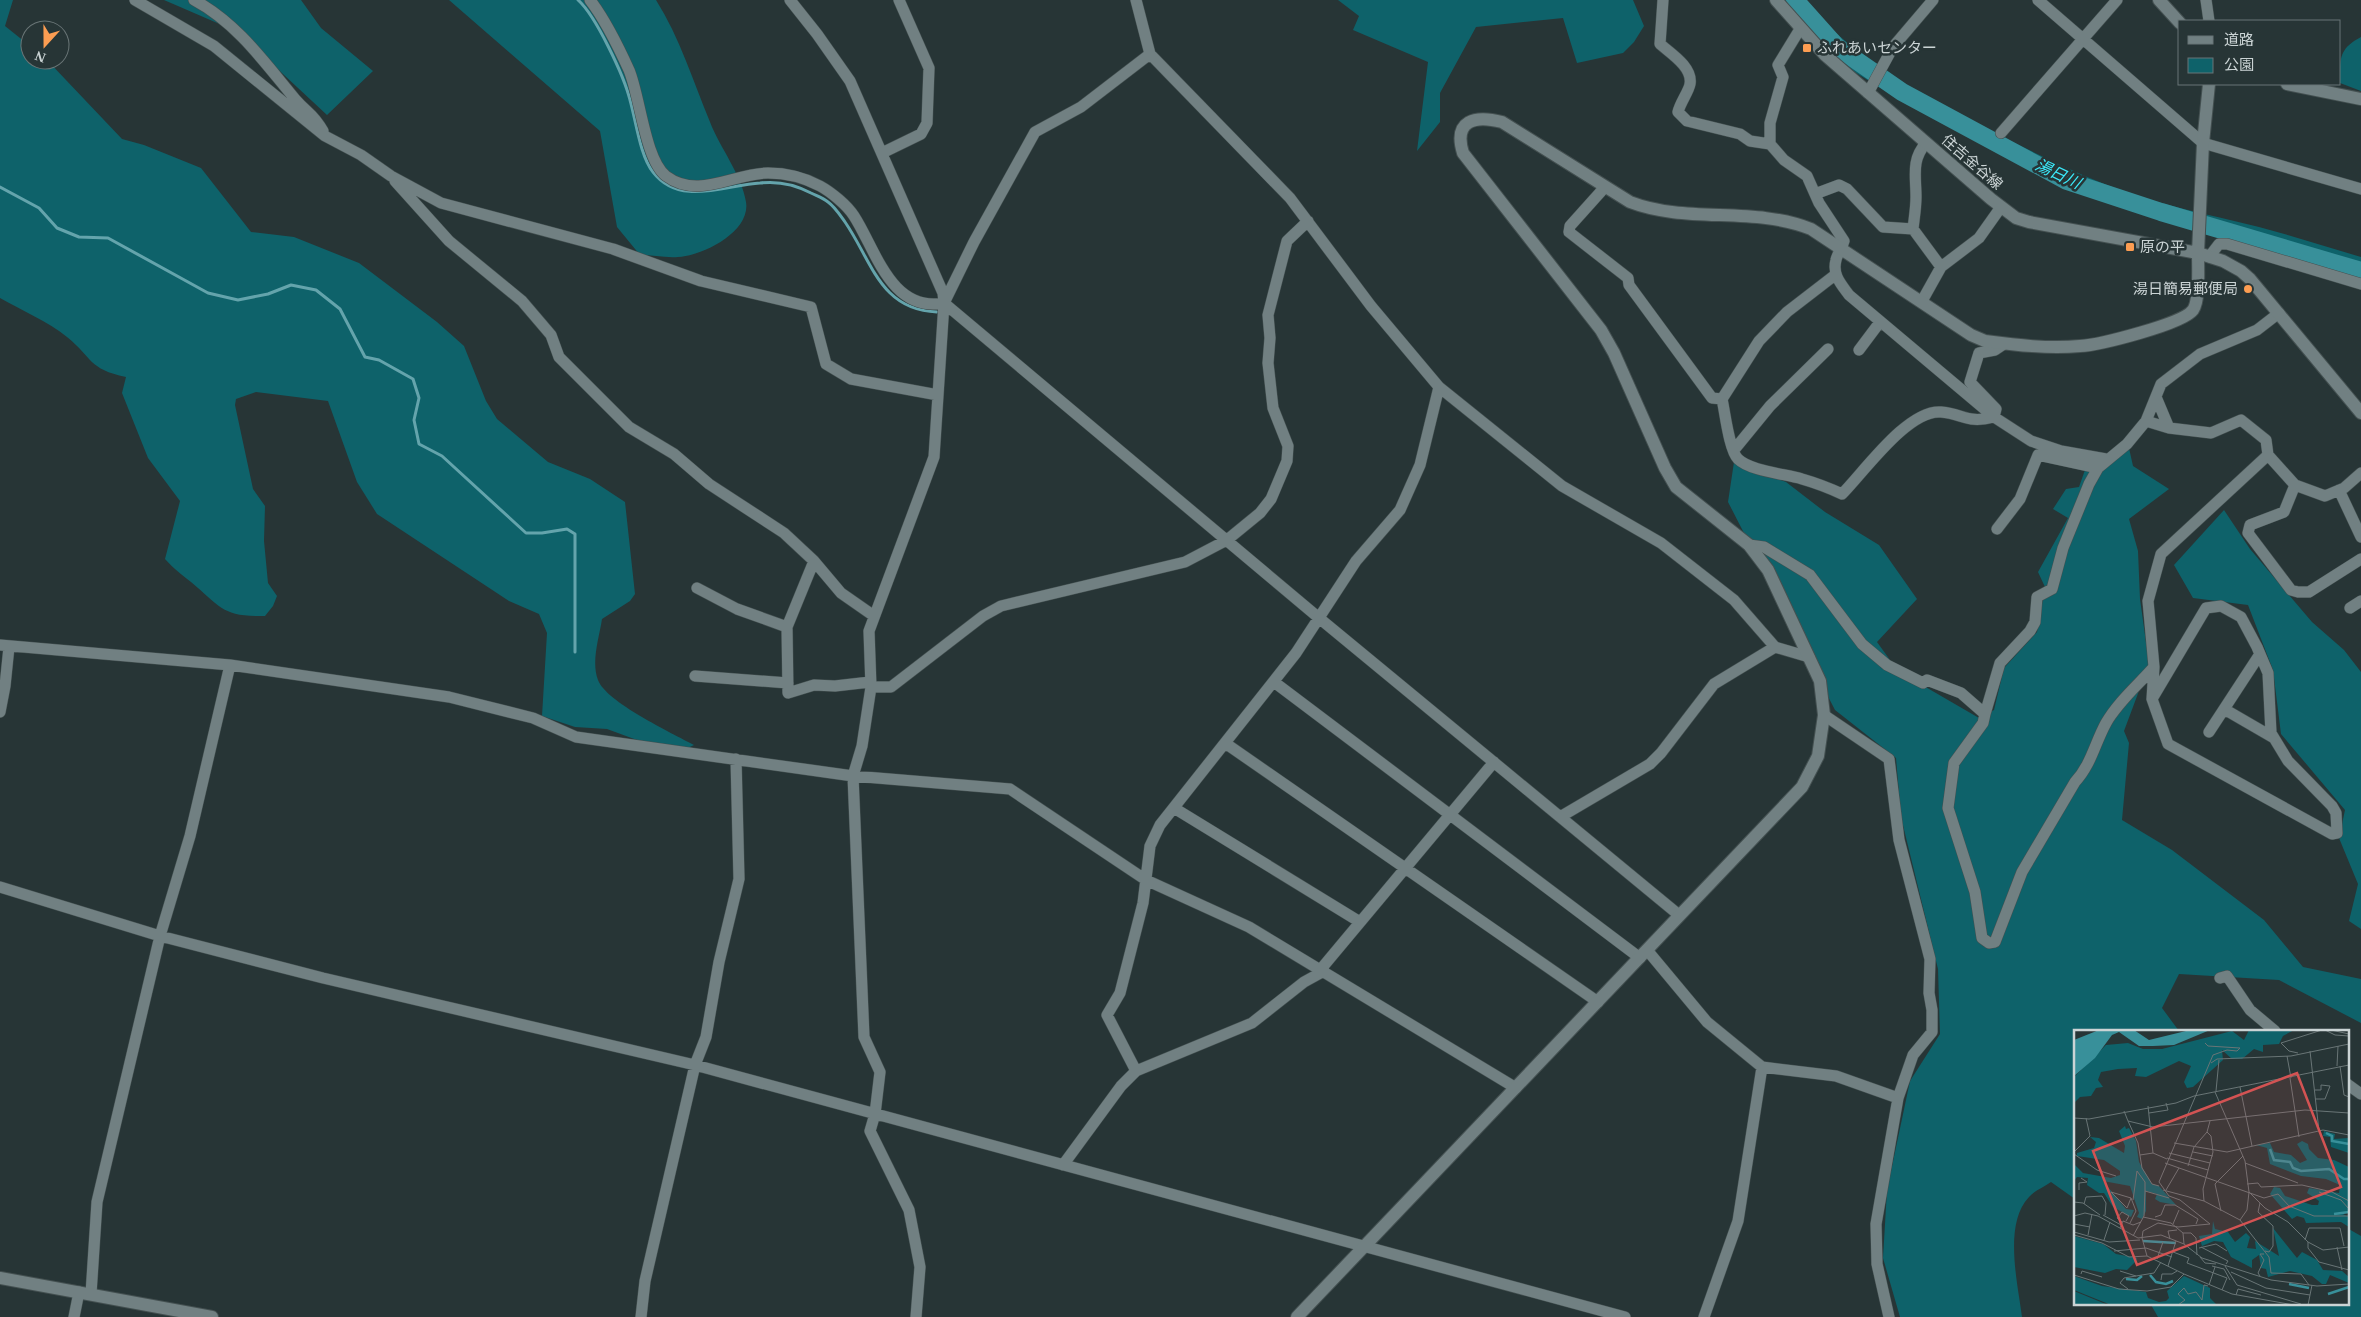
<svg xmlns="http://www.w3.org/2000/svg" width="2361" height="1317" font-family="'Times New Roman','Noto Sans JP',serif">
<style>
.green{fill:#0e626a}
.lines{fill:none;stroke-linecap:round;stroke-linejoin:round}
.stream{stroke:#64a4ac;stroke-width:3}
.river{stroke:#38909a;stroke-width:18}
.minor-casing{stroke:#445051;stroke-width:12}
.tertiary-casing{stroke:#445051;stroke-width:14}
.secondary-casing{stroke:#445051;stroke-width:14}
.minor{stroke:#718082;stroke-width:11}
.tertiary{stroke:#718082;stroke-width:12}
.secondary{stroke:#718082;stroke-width:12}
.poi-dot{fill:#fc9d52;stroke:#273536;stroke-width:2}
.labels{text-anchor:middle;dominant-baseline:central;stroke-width:5;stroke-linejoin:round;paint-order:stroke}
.poi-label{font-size:15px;fill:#cbd4d5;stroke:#273536;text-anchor:start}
.street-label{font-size:15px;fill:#cbd4d5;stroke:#273536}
.water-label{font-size:16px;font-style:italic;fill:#3be8f9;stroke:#273536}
.inset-river{fill:none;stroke:#38909a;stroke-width:2.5}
.inset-road{fill:none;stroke:#697576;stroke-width:1}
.view{fill:#d35353;fill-opacity:0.15;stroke:#d35353;stroke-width:2.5}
.inset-edge{fill:none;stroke:#cbd4d5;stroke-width:2.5}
</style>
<rect width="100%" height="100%" fill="#273536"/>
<!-- green -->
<path class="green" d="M0,0H13L5,26L30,46V60H47L122,139L144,145L201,168L251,232L294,237L359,263L437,322L464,346L486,401L497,419L548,462L590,479L625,502L635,594L630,601L602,619C599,639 591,661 598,680C606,702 672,733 694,745L675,754L607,729L575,727L542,716L547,633L539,614L509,601L377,514L357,482L328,401L256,392L236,399L235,405L253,489L265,506L264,541L268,583L277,596L273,606L265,616C222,617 221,607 191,582C180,573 175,570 165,559L180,501L148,458L122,393L126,377C88,369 93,358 67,337C49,322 21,310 0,298Z
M164,0H301L321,28L373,71L327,115L238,32Z
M449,0H656C680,38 693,81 710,122C720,148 742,175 746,202C751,232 702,256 678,257C666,258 652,255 640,255L617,227L600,131Z
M1338,0H1633L1644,26L1634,42L1623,53L1577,63L1563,18L1476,27L1440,93V122L1417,151L1428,62L1353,30L1359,16Z
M1782,0H1805C1846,51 1913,93 1972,122C2015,143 2058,165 2102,183C2153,204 2207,214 2259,227C2293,236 2327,247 2361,257V281L2177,221L2134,211L2069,189L1892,95L1840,63Z
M2361,37V91L2340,83C2340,60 2338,49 2361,37Z
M2129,448L2133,466L2169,489L2129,519L2138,551L2140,599L2149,664L2124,731L2129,743L2122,820L2172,850L2264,920L2303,967L2361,979V1023L2279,980L2179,974L2162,1008L2179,1031H2075V1199L2051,1182C2044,1187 2034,1191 2029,1197C2003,1224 2018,1284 2022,1317H1900L1883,1258L1887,1190L1910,1081L1940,1034L1938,969L1901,817L1896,758L1835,710L1728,502L1734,462L1786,482L1825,512L1879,545L1917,599L1877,642L1898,671L1979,718L1994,710L2004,668L2037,632L2045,587L2038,572L2068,518L2053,509L2066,489L2079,487L2085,470Z
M2224,510L2250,549L2312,622L2344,650L2361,672V929L2349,921L2358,884L2339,838L2345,810L2281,734L2273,670L2248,605L2193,598L2174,565Z
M2347,1228L2361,1236V1317H2158L2150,1303H2347Z"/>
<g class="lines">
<!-- stream -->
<path class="stream" d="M578,0C596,16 624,76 630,100C636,121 640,156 653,172C680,207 725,185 760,183C777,181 796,185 811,193C817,196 823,198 828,202C835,207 840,215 845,222C872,261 880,310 937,312
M0,187L39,208L57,228L79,237L108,238L208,293L238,300L268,294L291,285L316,290L340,309L365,357L379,360L413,379L419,398L414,420L419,444L442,456L526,533H542L567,529L575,534V652"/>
<!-- river -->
<path class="river" d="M1795,0L1837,47L1902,92L2067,181L2161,212L2361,271"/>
<defs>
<path id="minor" d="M135,0L214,46L325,136L361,155L391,176L441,203L613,249L701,281L811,307L826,364L851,379L938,395
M194,0C237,23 265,63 295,99C307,113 313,113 323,131
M590,0C604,18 619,48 629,70C640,96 645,160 666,176C698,200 734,173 768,173C786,173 805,178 820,186C831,192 847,205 854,216C876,250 891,313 944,303L1319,618L1679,915
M790,0L817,34L850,81L943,293L944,303L934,457L869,631L871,687L862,746L853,776L864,1037L880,1072L875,1114L870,1131L909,1210L920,1267L916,1317
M1136,0L1150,54L1290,198L1371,306L1439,387L1562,486L1661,543L1734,600L1775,647L1809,657
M1663,0L1660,44C1670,53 1693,67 1690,84C1689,91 1680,103 1678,112L1687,121L1740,134L1750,141L1770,144
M2038,0L2203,143L2361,189
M2206,0L2209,21
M1800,29L1778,65L1783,77L1770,123V144L1784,160L1807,176L1819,203L1844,241C1842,249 1837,254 1836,260C1832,275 1841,284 1849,295L1994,417L2031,441L2061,451L2106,459
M1868,93L1893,47L1933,0
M2001,133L2117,0
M882,153L921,134L927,123L929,68L899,0
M395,181L449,241L522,301L551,335L559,357L629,427L674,454L709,484L784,533L814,561L841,593L874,616
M1605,187L1570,226L1569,232L1628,278L1629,285L1712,398L1722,399C1725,412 1729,450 1738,459C1750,471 1786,474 1802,479C1816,483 1829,488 1842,494C1864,472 1908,409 1941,412C1964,414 1967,424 1994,417
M1815,194L1839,185L1847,189L1883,227L1913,229C1914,219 1916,208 1916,197C1916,176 1911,160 1926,143
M1913,229L1941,267L1922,301
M2209,257L2219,244H2227L2361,284
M1941,267L1979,238L2001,207
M944,303L974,242L1035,132L1081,107L1150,54
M1859,350L1880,322
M2156,397L2169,428
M1722,399L1759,341L1787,312L1835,275
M1994,417L1996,409L1970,382L1979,353L1995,350L2004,344
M2146,421L2169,428L2211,433L2241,420L2266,440L2268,455L2295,485L2325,496L2344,488L2361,473
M1734,450L1770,406L1828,349
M2295,485L2284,512L2250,525L2248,533L2291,590L2298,592H2309L2361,559
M2339,490L2361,537
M1997,529L2020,499L2038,455L2098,468
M1749,545L1764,547L1810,575L1862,644L1887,665L1923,683L1927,680L1961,693L1985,714L2000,663L2030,631L2035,622L2037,597L2052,589L2063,548L2089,484L2098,468L2127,444L2146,421L2161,384L2200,354L2257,330L2279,313
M697,588L737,609L787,627L814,561
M2350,608L2361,601
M787,627L788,693L814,685L835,686L870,682
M0,645L230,665L449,697L533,718L576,737L853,776L1010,789L1146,880L1249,927L1516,1088
M695,676L788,683
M1274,682L1640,958
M871,687H891L983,616L1001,606L1185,562L1227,540L1260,513L1271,499L1287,461L1288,446L1273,408L1268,363L1270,338L1268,315L1287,241L1308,221
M2152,699L2206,608L2221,606L2241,617L2257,647L2268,673L2271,733L2288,761L2332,806L2336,813L2337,833L2332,834L2168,744L2152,699L2154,667L2148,601L2161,554L2268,455
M2224,709L2274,738
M0,712L5,686L9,647
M1985,714L1983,723L1954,763L1948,808L1975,892L1982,938L1989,943L1995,942L2022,872L2075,782C2091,765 2095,743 2106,723C2118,702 2138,685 2154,667
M1824,715L1889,759L1899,840L1930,959L1929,993L1932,1010V1032L1913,1055L1898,1098L1876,1224L1877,1264L1889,1317
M2209,732L2260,654
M1225,743L1598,1002
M1174,808L1360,922
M1560,817L1650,764L1661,753L1714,684L1775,647
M0,887L160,936L323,978L695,1065L1625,1317
M1647,950L1707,1022L1762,1067L1836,1076L1898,1098
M1321,969L1494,762
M2220,978L2227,976L2250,1010L2275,1031
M1136,1071L1107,1015L1120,993L1143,903L1150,846L1160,825L1296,653L1356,561L1400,510L1420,465L1439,387
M2347,1084L2361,1094
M1063,1165L1121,1086L1136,1071L1252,1023L1304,982L1324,971
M91,1294L97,1202L160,936L190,836L230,665
M74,1317L79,1292
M641,1317L645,1281L695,1065L706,1037L719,962L739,879L736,759
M1704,1317L1738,1221L1762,1067"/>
<path id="tertiary" d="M2287,84L2361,99
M0,1278L212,1317
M1297,1317L1802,787L1818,756L1824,715L1820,681L1768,570L1749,545L1676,487L1665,468L1614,353L1601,330L1463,153C1453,120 1475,115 1502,122L1630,202C1687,224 1754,206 1811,229L1971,335L1985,341C2016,345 2049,349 2080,346C2099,345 2183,324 2193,310C2200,300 2198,267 2198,253"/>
<path id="secondary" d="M1776,0L1825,55L1991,199L2016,218L2029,222L2198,253L2223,261L2241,271L2250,279L2361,413
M2159,0L2180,23
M2198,253L2203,143L2209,84"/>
</defs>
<!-- minor casing -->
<use href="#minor" class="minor-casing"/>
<!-- tertiary casing -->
<use href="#tertiary" class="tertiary-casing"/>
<!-- secondary casing -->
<use href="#secondary" class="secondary-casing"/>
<!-- minor -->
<use href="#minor" class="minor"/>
<!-- tertiary -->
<use href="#tertiary" class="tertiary"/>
<!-- secondary -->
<use href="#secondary" class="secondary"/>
</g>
<!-- markers -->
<g class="poi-dot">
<rect x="1802" y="43" width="10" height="10" rx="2.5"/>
<rect x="2125" y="242" width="10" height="10" rx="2.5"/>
<circle cx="2248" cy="289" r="5"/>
</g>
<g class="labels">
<!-- poi labels -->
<g class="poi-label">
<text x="1817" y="48">ふれあいセンター</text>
<text x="2140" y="247">原の平</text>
<text x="2238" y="289" text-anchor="end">湯日簡易郵便局</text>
</g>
<!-- street labels -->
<g class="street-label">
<text transform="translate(1972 162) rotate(41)">住吉金谷線</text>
</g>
<!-- water labels -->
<g class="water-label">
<text transform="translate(2058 174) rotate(25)">湯日川</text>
</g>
</g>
<!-- overview -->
<g transform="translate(2074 1030)">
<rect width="275" height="275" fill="#273536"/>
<path d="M175,0H220L209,6L205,14L189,15V22L180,19L168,29H158L148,20L149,30L119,57L113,58L110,52L117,36L105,31L72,47L61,46L63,38L44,39L27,42L24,50L29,57L22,58L17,66L6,67L0,73V47L32,15L54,13L69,19H88L158,1L170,10ZM51,96L52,99L55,98L62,111L65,132L78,154L85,156L102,175L86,172L81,169L83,164L72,161V181L68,189L63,187L65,183L56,156L29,151L52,179L60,180L57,187L39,177L30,163H25L13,155L14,148L3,147L0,151V134L9,143L37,148L46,145V141L30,130L3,126V123L20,118L22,112L16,107L25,108L50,123L51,116L45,101ZM250,101L261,104L260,109L275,108V123L257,117L256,107L249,106ZM228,111L234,114L235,119L244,128L260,130L275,137V181L269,184L275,187V197L267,192L232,193L230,188L223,186L218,189L196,164L200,157L206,158L211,166L238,175H244L245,171L233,163L235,158L265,163L266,155L252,149L227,146L196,134L193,118L182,115L196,113L200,122L217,125L226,133L233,130L223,114ZM139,191L141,199L154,202L161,212L172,203L176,207L173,218L182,219L181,211L205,226L199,198L223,228L228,222L243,230L249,240L268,241L275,247V253L256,245L252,254H248L238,246L216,241L194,247L192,239L187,238L185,225L178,230V238L157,227L149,212L140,211L128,216L125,206L138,204ZM0,206L29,214L42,224L63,228L62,231L53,240L42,239L31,243L0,237ZM0,246L28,256L72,262L74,268L85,272L92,271L95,268L93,261L110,246L136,258V268L143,275H37L0,260ZM0,261L34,275H0Z" fill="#0e626a"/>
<path d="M25,0H60L75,10L116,0H136L100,15L79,16H65L45,2L38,5L21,28L0,46V10Z" fill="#38909a"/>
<path class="inset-river" d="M252,103L258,106V111L275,114M196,119L200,130L216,132L219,138L227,141L255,139L270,149H275M260,184L275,182M69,211L102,213M76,245L82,252L92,254L99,251M52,249L63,250L68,246M215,254L235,258M254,264L275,257"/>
<path class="inset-road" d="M251,0L261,5L275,6M257,0L275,4M236,21L245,101M224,23L215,21L207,13L248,0M213,26L217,48M137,33L143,29L217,26L275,14M263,36L264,16M266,36L270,65L275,67M216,48L225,107M166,57L178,116M241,60H247V55L256,56L251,69H241M142,61L145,30M141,62L171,131L175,162L173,180L166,190M74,76L79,123M50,81L54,91L79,97L231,80L275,83M75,83L94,80L92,73M0,88L15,89L102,73L120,66L275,35M54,91L64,113L68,138L78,154L85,156M100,113L153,122L249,100L275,105M120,117L133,102L136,91M0,122L16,106L12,88M119,122L139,126M95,123L136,133M0,124L23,140L42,146M66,125L79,123L93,129M93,128L134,140M91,133L190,168L204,164L215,176L240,186H275M171,133L224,153M114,136L120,117M173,154L184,153L187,157L228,155L258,162L275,171M5,160V153L13,152L7,148M89,160L130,171L166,190L195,227L197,243L227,244L235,255M92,160L105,138M175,162L191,178L214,192L234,212L249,220L275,217M245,162L267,170L275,179M59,170L63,141L71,152V161M130,171L129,159L139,122L137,106L133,102M0,172L9,173L26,185M186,173L184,182L199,196V216L195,222L191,221M10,174L12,167L28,166L32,173L31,185M147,181L141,154L169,126M29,185L47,195M0,186L11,183L24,186L64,208L87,205L110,214L128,228L197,250L243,256L275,254M69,187L97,193L109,203L110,214M81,187L87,185L91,175H101L124,189L122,194M48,192L43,188L48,182L55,186L52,191M56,193L62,181L57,168L37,162L53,178L57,168M0,194L16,197M99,194L105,180M46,198L49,191L59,195L67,192M0,202L35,212L66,210M109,203H117L122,208L123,225M0,205L28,213L55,227L73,226M14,205L18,184M59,206L70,186L71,161L95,168M68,208L69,201L84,193L104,197L136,194L106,170L95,166L85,152L139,25L153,20L163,21L166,18L134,16L131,13M68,208L73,226L110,244L158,264L220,275M96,209L94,201L103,200M30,210L36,192M231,210L235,198H266L270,216M234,212V218L245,232L275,240M127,217L154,231L152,234M263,217L268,240M125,218L142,214L153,221M40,221L72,218L98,227M99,222L115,228L113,233L153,248L148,260M126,227L131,233L142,234M83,229L89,212M94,236L102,211M138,236L150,239L156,250M151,236L163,255L227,274M46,241L62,246M157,242L192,258L236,265M7,244L8,241L28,247M0,245L45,259L73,261L97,257L110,244M186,246L184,243L190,230L186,224H190M87,250L88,244H98L103,241M135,255L141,237M54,259L46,253L50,248L80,243L87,232M162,265L164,259L187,265M104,275L111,270L104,264L110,258L114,264L122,262L128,270L130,255L134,256M234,275L238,255M236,275H268"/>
<path class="view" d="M223,43L267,157L63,235L19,121Z"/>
<rect width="275" height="275" class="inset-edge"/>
</g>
<!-- legend -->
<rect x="2178" y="20" width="162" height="65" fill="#273536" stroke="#697576"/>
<rect x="2188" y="36" width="25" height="8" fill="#718082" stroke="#697576"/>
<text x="2224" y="45" font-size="15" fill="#cbd4d5">道路</text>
<rect x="2188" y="58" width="25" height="15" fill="#0e626a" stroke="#697576"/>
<text x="2224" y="70" font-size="15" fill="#cbd4d5">公園</text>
<!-- north arrow -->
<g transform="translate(45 45) rotate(201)"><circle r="24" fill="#273536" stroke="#697576"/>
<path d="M0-4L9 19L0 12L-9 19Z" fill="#fc9d52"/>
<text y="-8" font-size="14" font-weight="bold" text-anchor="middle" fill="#cbd4d5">N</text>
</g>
</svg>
